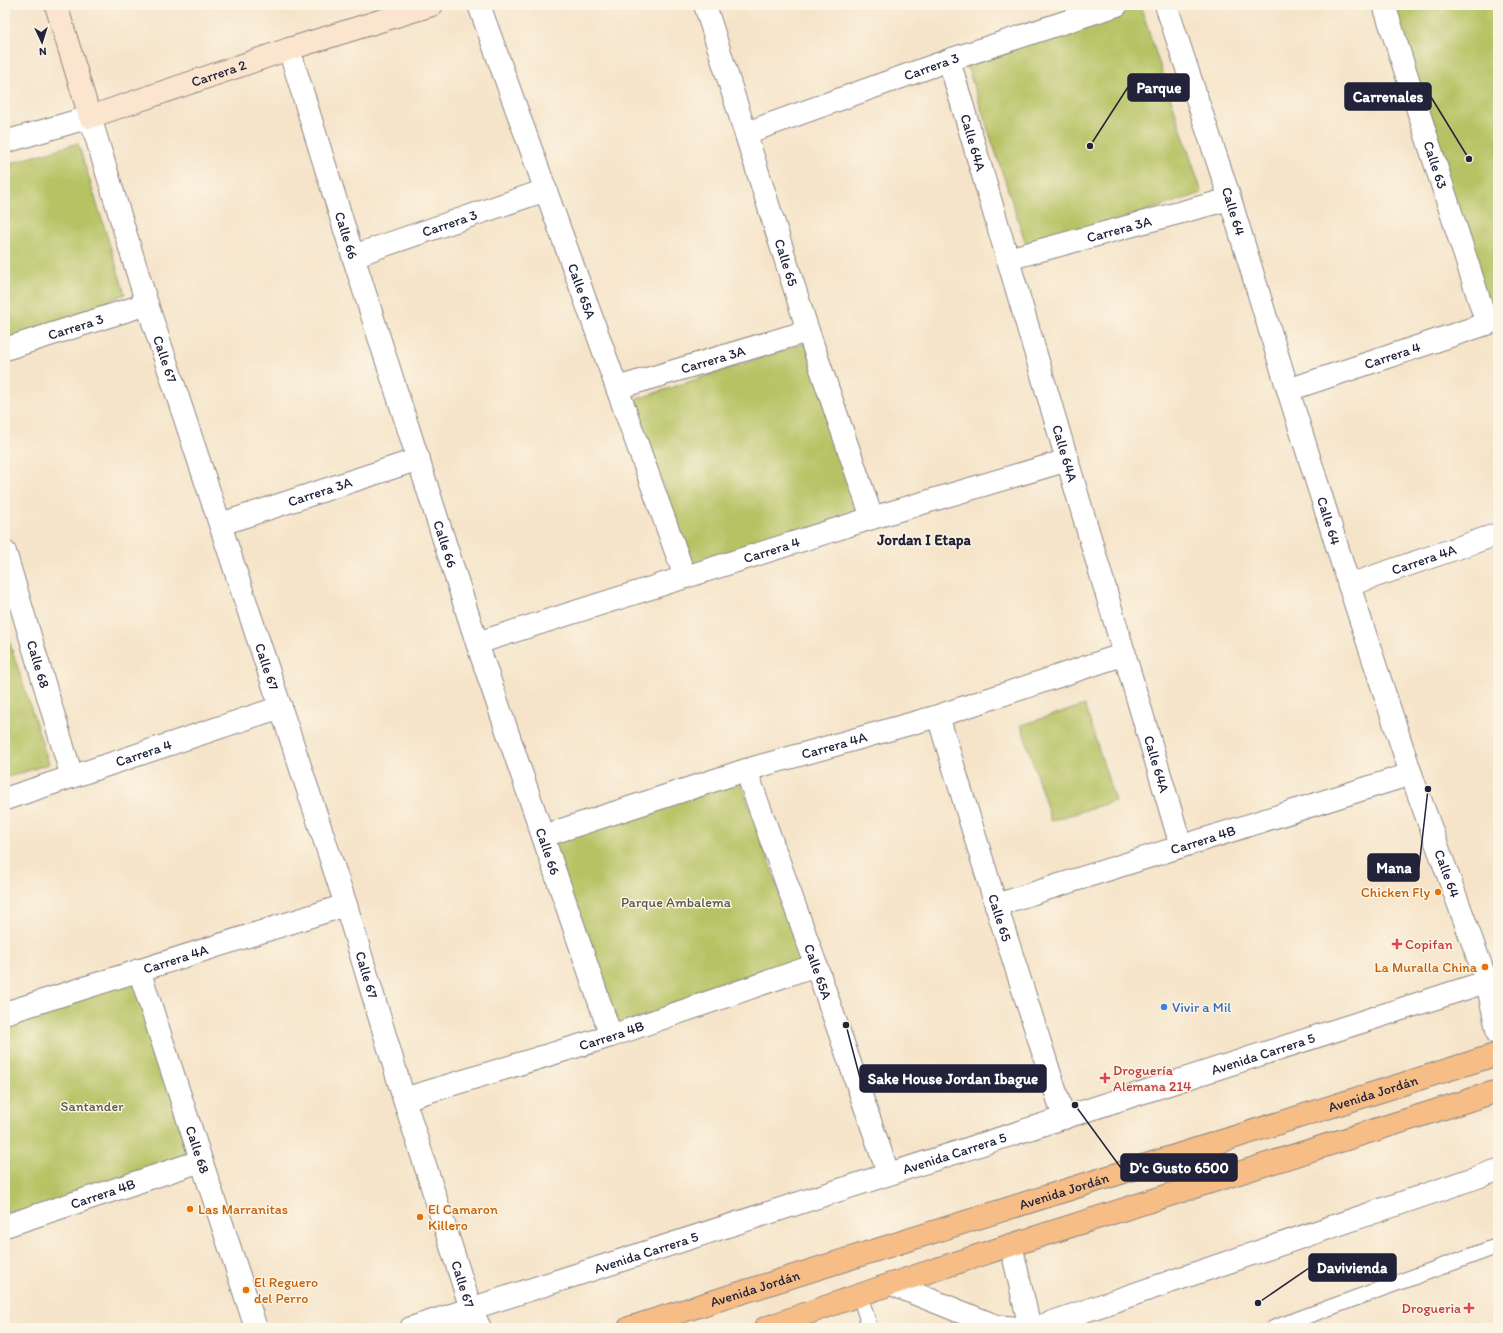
<svg xmlns="http://www.w3.org/2000/svg" width="1503" height="1333" font-family="Itim,sans-serif">
<style>
.green{fill:#b6c264;stroke:#6c7250}
.lines{fill:none;stroke-linecap:round;stroke-linejoin:round}
.lane-casing{stroke:#8c8382;stroke-width:17}
.street-casing{stroke:#8c8382;stroke-width:24}
.secondary-casing{stroke:#8c8382;stroke-width:24}
.primary-casing{stroke:#8c8382;stroke-width:24}
.lane{stroke:#fff;stroke-width:15}
.street{stroke:#fff;stroke-width:22}
.secondary{stroke:#fbe5cf;stroke-width:22}
.primary{stroke:#f6be86;stroke-width:22}
.food-dot{fill:#e8710a;stroke:#fcf5e5;stroke-width:1.5}
.health-dot{fill:#e0444e;stroke:#fcf5e5;stroke-width:1.5}
.shop-dot{fill:#3f7fe0;stroke:#fcf5e5;stroke-width:1.5}
.labels{text-anchor:middle;dominant-baseline:central;stroke-width:3;stroke-linejoin:round;paint-order:stroke}
.street-label{font-size:14px;fill:#22223b;stroke:#fcf5e5}
.food-label{font-size:14px;fill:#c56008;stroke:#fcf5e5;text-anchor:start}
.park-label{font-size:14px;fill:#565a49;stroke:#fcf5e5}
.health-label{font-size:14px;fill:#be3a42;stroke:#fcf5e5;text-anchor:start}
.shop-label{font-size:14px;fill:#366cbe;stroke:#fcf5e5;text-anchor:start}
.neighbourhood-label{font-size:15px;font-weight:bold;fill:#22223b;stroke:#fcf5e5}
.leader{fill:none;stroke:#22223b;stroke-width:1.5}
.callout-dot{fill:#22223b;stroke:#fcf5e5;stroke-width:1.5}
.callout{fill:#22223b;stroke:#22223b;stroke-width:1.5}
.callout-label{font-size:15px;text-anchor:middle;font-weight:bold;fill:#fff}
</style>
<rect width="100%" height="100%" fill="#fcf5e5"/>
<filter id="ink" filterUnits="userSpaceOnUse"><feTurbulence type="fractalNoise" baseFrequency=".025" numOctaves="2"/><feDisplacementMap in="SourceGraphic" scale="8" xChannelSelector="R" yChannelSelector="G"/><feConvolveMatrix kernelMatrix="1 2 1 2 8 2 1 2 1" color-interpolation-filters="sRGB"/></filter>
<filter id="wash" filterUnits="userSpaceOnUse"><feTurbulence type="fractalNoise" baseFrequency=".012" numOctaves="4" result="noise"/><feDisplacementMap in="SourceGraphic" scale="16" xChannelSelector="R" yChannelSelector="G"/><feGaussianBlur stdDeviation="0.9" result="paint"/><feColorMatrix in="noise" values="0 0 0 0 0 0 0 0 0 0 0 0 0 0 0 0 0 1.4 0 .05"/><feComposite in="paint" operator="in"/></filter>
<g filter="url(#wash)">
<rect width="100%" height="100%" fill="#f5e4c9"/>
<!-- green -->
<path class="green" d="M1133,5H1140L1202,193L1028,250L965,60Z
M1392,5H1498V313L1489,315Z
M78,143L125,294L5,344V165Z
M805,343L862,511L692,569L634,400Z
M5,628L49,764L5,778Z
M1085,705L1115,801L1051,821L1021,725Z
M740,779L803,960L615,1026L552,840Z
M139,970L201,1161L9,1225L5,1212V1012Z"/>
</g>
<g filter="url(#ink)">
<g class="lines">
<defs>
<path id="lane" d="M860,1296L870,1328
M1274,1328L1498,1246"/>
<g id="street">
<path id="s1" d="M479,5L685,577"/>
<path id="s2" d="M705,5L808,331L872,518"/>
<path id="s3" d="M1166,5L1230,199L1288,390L1349,585L1411,774L1487,982L1498,1034"/>
<path id="s4" d="M1384,5L1487,324"/>
<path id="s5" d="M289,49L353,256L477,643L611,1036"/>
<path id="s6" d="M949,60L1181,846"/>
<path id="s7" d="M746,133L949,60L1117,5"/>
<path id="s8" d="M5,142L90,117L147,304L346,905L404,1099L471,1309L480,1328"/>
<path id="s9" d="M353,256L546,190"/>
<path id="s10" d="M1008,259L1230,199"/>
<path id="s11" d="M5,349L147,304"/>
<path id="s12" d="M617,388L808,331"/>
<path id="s13" d="M1288,390L1498,320"/>
<path id="s14" d="M221,524L419,459"/>
<path id="s15" d="M5,552L72,777"/>
<path id="s16" d="M1349,585L1498,534"/>
<path id="s17" d="M477,643L872,518L1068,460"/>
<path id="s18" d="M938,716L996,905L1064,1118"/>
<path id="s19" d="M746,770L816,965L888,1173"/>
<path id="s20" d="M5,799L281,707"/>
<path id="s21" d="M543,836L746,770L938,716L1125,654"/>
<path id="s22" d="M996,905L1411,774"/>
<path id="s23" d="M139,970L256,1328"/>
<path id="s24" d="M5,1013L346,905"/>
<path id="s25" d="M404,1099L611,1036L816,965"/>
<path id="s26" d="M5,1226L201,1161"/>
<path d="M1011,1245L1030,1328"/>
<path d="M891,1284L996,1326L1018,1328"/>
<path id="s27" d="M411,1328L1498,978"/>
<path d="M1035,1328L1498,1170"/>
</g>
<g id="secondary">
<path id="s28" d="M56,5L90,117L289,49L432,5"/>
</g>
<g id="primary">
<path id="s29" d="M629,1328L1498,1054"/>
<path d="M765,1328L891,1284L1011,1245L1498,1091"/>
</g>
</defs>
<!-- lane casing -->
<use href="#lane" class="lane-casing"/>
<!-- street casing -->
<use href="#street" class="street-casing"/>
<!-- secondary casing -->
<use href="#secondary" class="secondary-casing"/>
<!-- primary casing -->
<use href="#primary" class="primary-casing"/>
<!-- lane -->
<use href="#lane" class="lane"/>
<!-- street -->
<use href="#street" class="street"/>
<!-- secondary -->
<use href="#secondary" class="secondary"/>
<!-- primary -->
<use href="#primary" class="primary"/>
</g>
</g>
<!-- markers -->
<g class="food-dot">
<circle cx="1438" cy="892" r="4"/>
<circle cx="1485" cy="967" r="4"/>
<circle cx="190" cy="1209" r="4"/>
<circle cx="420" cy="1217" r="4"/>
<circle cx="246" cy="1290" r="4"/>
</g>
<g class="health-dot">
<path d="M1395 938h4v4h4v4h-4v4h-4v-4h-4v-4h4z"/>
<path d="M1103 1072h4v4h4v4h-4v4h-4v-4h-4v-4h4z"/>
<path d="M1467 1302h4v4h4v4h-4v4h-4v-4h-4v-4h4z"/>
</g>
<circle class="shop-dot" cx="1164" cy="1007" r="4"/>
<g class="labels">
<!-- street labels -->
<g class="street-label">
<text stroke="none"><textPath href="#s7" startOffset="197">Carrera 3</textPath></text>
<text stroke="none"><textPath href="#s28" startOffset="253">Carrera 2</textPath></text>
<text stroke="none"><textPath href="#s6" startOffset="86">Calle 64A</textPath></text>
<text stroke="none"><textPath href="#s4" startOffset="168">Calle 63</textPath></text>
<text stroke="none"><textPath href="#s3" startOffset="217">Calle 64</textPath></text>
<text stroke="none"><textPath href="#s9" startOffset="102">Carrera 3</textPath></text>
<text stroke="none"><textPath href="#s10" startOffset="115">Carrera 3A</textPath></text>
<text stroke="none"><textPath href="#s5" startOffset="195">Calle 66</textPath></text>
<text stroke="none"><textPath href="#s2" startOffset="270">Calle 65</textPath></text>
<text stroke="none"><textPath href="#s1" startOffset="304">Calle 65A</textPath></text>
<text stroke="none"><textPath href="#s11" startOffset="74">Carrera 3</textPath></text>
<text stroke="none"><textPath href="#s13" startOffset="110">Carrera 4</textPath></text>
<text stroke="none"><textPath href="#s8" startOffset="342">Calle 67</textPath></text>
<text stroke="none"><textPath href="#s12" startOffset="100">Carrera 3A</textPath></text>
<text stroke="none"><textPath href="#s6" startOffset="410">Calle 64A</textPath></text>
<text stroke="none"><textPath href="#s14" startOffset="104">Carrera 3A</textPath></text>
<text stroke="none"><textPath href="#s3" startOffset="541">Calle 64</textPath></text>
<text stroke="none"><textPath href="#s5" startOffset="519">Calle 66</textPath></text>
<text stroke="none"><textPath href="#s17" startOffset="309">Carrera 4</textPath></text>
<text stroke="none"><textPath href="#s16" startOffset="79">Carrera 4A</textPath></text>
<text stroke="none"><textPath href="#s15" startOffset="117">Calle 68</textPath></text>
<text stroke="none"><textPath href="#s8" startOffset="666">Calle 67</textPath></text>
<text stroke="none"><textPath href="#s21" startOffset="305">Carrera 4A</textPath></text>
<text stroke="none"><textPath href="#s20" startOffset="146">Carrera 4</textPath></text>
<text stroke="none"><textPath href="#s6" startOffset="734">Calle 64A</textPath></text>
<text stroke="none"><textPath href="#s22" startOffset="217">Carrera 4B</textPath></text>
<text stroke="none"><textPath href="#s5" startOffset="843">Calle 66</textPath></text>
<text stroke="none"><textPath href="#s3" startOffset="913">Calle 64</textPath></text>
<text stroke="none"><textPath href="#s18" startOffset="211">Calle 65</textPath></text>
<text stroke="none"><textPath href="#s24" startOffset="179">Carrera 4A</textPath></text>
<text stroke="none"><textPath href="#s19" startOffset="214">Calle 65A</textPath></text>
<text stroke="none"><textPath href="#s8" startOffset="990">Calle 67</textPath></text>
<text stroke="none"><textPath href="#s25" startOffset="217">Carrera 4B</textPath></text>
<text stroke="none"><textPath href="#s27" startOffset="895">Avenida Carrera 5</textPath></text>
<text stroke="none"><textPath href="#s29" startOffset="780">Avenida Jordán</textPath></text>
<text stroke="none"><textPath href="#s23" startOffset="189">Calle 68</textPath></text>
<text stroke="none"><textPath href="#s27" startOffset="571">Avenida Carrera 5</textPath></text>
<text stroke="none"><textPath href="#s29" startOffset="456">Avenida Jordán</textPath></text>
<text stroke="none"><textPath href="#s26" startOffset="103">Carrera 4B</textPath></text>
<text stroke="none"><textPath href="#s27" startOffset="247">Avenida Carrera 5</textPath></text>
<text stroke="none"><textPath href="#s8" startOffset="1314">Calle 67</textPath></text>
<text stroke="none"><textPath href="#s29" startOffset="132">Avenida Jordán</textPath></text>
</g>
<!-- food labels -->
<g class="food-label">
<text x="1430" y="892" text-anchor="end">Chicken Fly</text>
<text x="1477" y="967" text-anchor="end">La Muralla China</text>
<text x="198" y="1209">Las Marranitas</text>
<text x="428" y="1209">El Camaron<tspan x="428" dy="16">Killero</tspan></text>
<text x="254" y="1282">El Reguero<tspan x="254" dy="16">del Perro</tspan></text>
</g>
<!-- park labels -->
<g class="park-label">
<text x="676" y="902">Parque Ambalema</text>
<text x="92" y="1106">Santander</text>
</g>
<!-- health labels -->
<g class="health-label">
<text x="1405" y="944">Copifan</text>
<text x="1113" y="1070">Droguería<tspan x="1113" dy="16">Alemana 214</tspan></text>
<text x="1461" y="1308" text-anchor="end">Drogueria</text>
</g>
<!-- shop labels -->
<g class="shop-label">
<text x="1172" y="1007">Vivir a Mil</text>
</g>
<!-- neighbourhood labels -->
<g class="neighbourhood-label">
<text x="924" y="540">Jordan I Etapa</text>
</g>
</g>
<!-- callouts -->
<path class="leader" d="M1090 146L1128 87M1469 159L1431 97M1428 789L1419 867M846 1025L860 1078M1075 1105L1121 1168M1258 1303L1309 1268"/>
<g class="callout-dot">
<circle cx="1090" cy="146" r="4"/>
<circle cx="1469" cy="159" r="4"/>
<circle cx="1428" cy="789" r="4"/>
<circle cx="846" cy="1025" r="4"/>
<circle cx="1075" cy="1105" r="4"/>
<circle cx="1258" cy="1303" r="4"/>
</g>
<g class="callout">
<rect x="1128" y="74" width="61" height="27" rx="4"/>
<rect x="1345" y="83" width="86" height="27" rx="4"/>
<rect x="1368" y="854" width="51" height="27" rx="4"/>
<rect x="860" y="1065" width="186" height="27" rx="4"/>
<rect x="1121" y="1154" width="116" height="27" rx="4"/>
<rect x="1309" y="1254" width="87" height="27" rx="4"/>
</g>
<g class="callout-label">
<text x="1159" y="93">Parque</text>
<text x="1388" y="102">Carrenales</text>
<text x="1394" y="873">Mana</text>
<text x="953" y="1084">Sake House Jordan Ibague</text>
<text x="1179" y="1173">D'c Gusto 6500</text>
<text x="1352" y="1273">Davivienda</text>
</g>
<!-- margin -->
<rect width="1503" height="1333" fill="none" stroke="#fcf5e5" stroke-width="20"/>
<!-- north arrow -->
<g transform="translate(42 42) rotate(176)" stroke="#fcf5e5" stroke-width="3" paint-order="stroke">
<path d="M0-3L7 15L0 10L-7 15Z" fill="#22223b"/>
<text y="-6" font-size="11" font-weight="bold" text-anchor="middle" fill="#22223b">N</text>
</g>
</svg>
